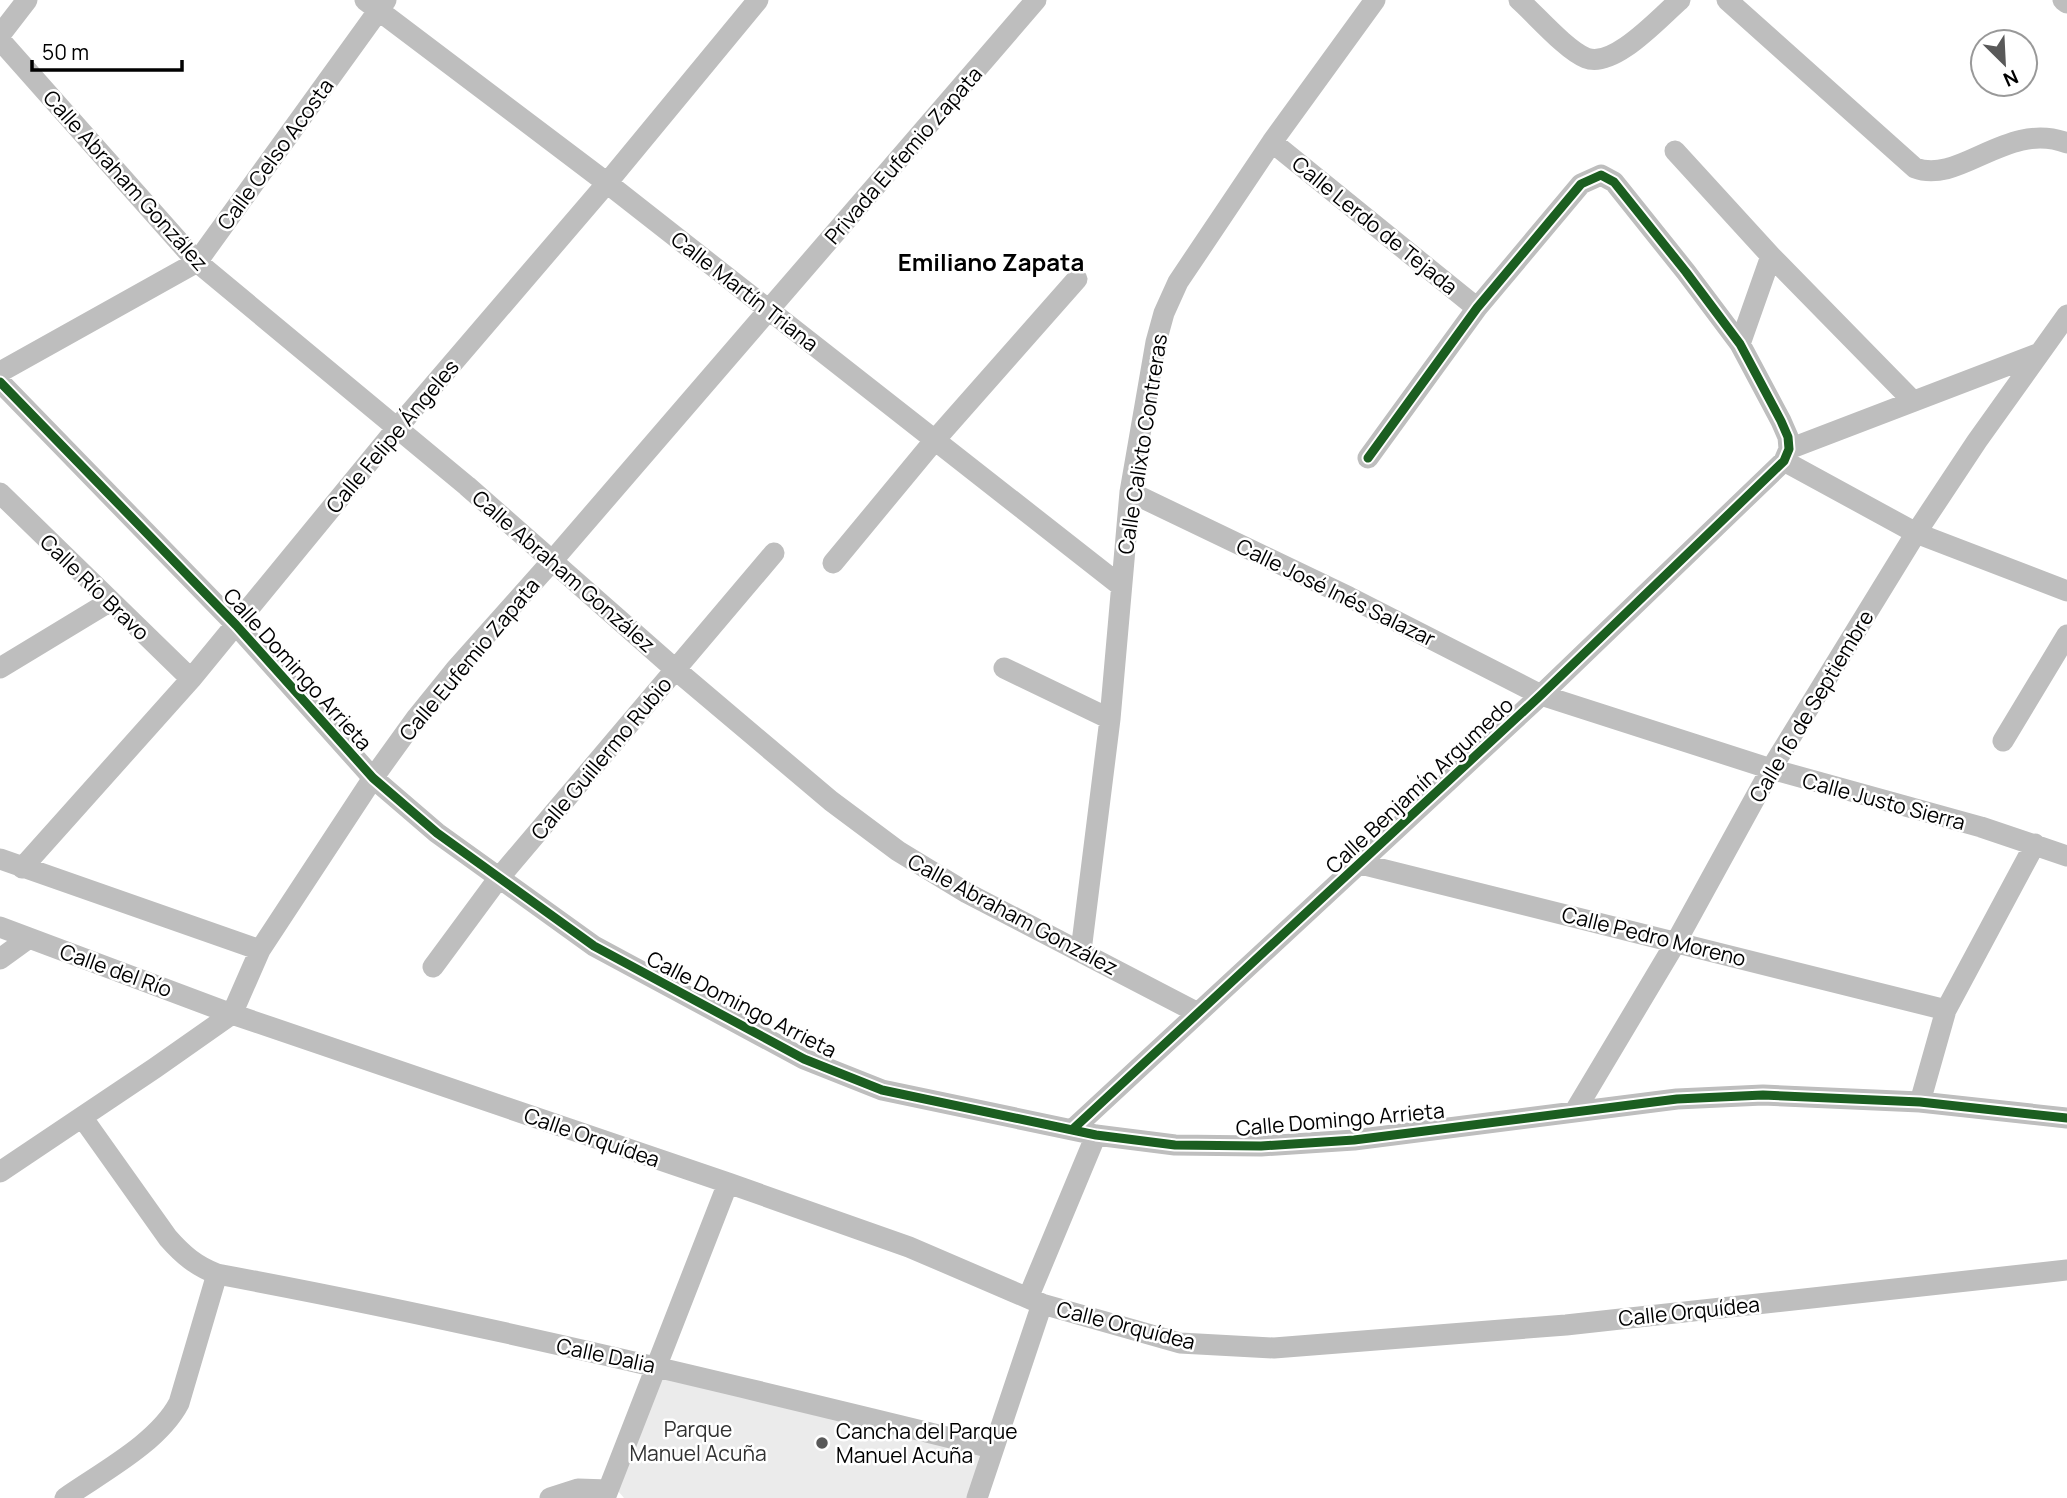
<svg xmlns="http://www.w3.org/2000/svg" width="2067" height="1498" font-family="Manrope,sans-serif">
<style>
.green{fill:#ebebeb}
.lines{fill:none;stroke-linecap:round;stroke-linejoin:round}
.street{stroke:#bebebe;stroke-width:21}
.cycleway-casing{stroke:#fff;stroke-width:13}
.cycleway{stroke:#1b5e20;stroke-width:9}
.poi-dot{fill:#595959;stroke:#fff;stroke-width:2.5}
.labels{text-anchor:middle;dominant-baseline:central;stroke-width:5;stroke-linejoin:round;paint-order:stroke}
.street-label{font-size:21px;fill:#000;stroke:#fff}
.park-label{font-size:21px;fill:#323232;stroke:#fff}
.poi-label{font-size:21px;fill:#000;stroke:#fff;text-anchor:start}
.quarter-label{font-size:24px;font-weight:bold;fill:#000;stroke:#fff}
</style>
<rect width="100%" height="100%" fill="#fff"/>
<!-- green -->
<path class="green" d="M661,1373L984,1453L970,1498H624L618,1491Z"/>
<g class="lines">
<!-- street -->
<path class="street" d="M365,0L607,183L1121,586
M1519,0C1536,15 1566,50 1586,58C1614,69 1660,17 1680,0
M1727,0L1915,168C1960,185 2007,120 2067,143
M2063,0L2067,3
M0,35L27,0
M0,40L197,262L467,486L676,670L831,801L898,851L967,893L1198,1013
M1272,142L1477,308
M1675,151L1771,256L1740,344
M1771,256L1913,401
M0,372L197,262L386,0
M0,382L236,625L373,778L437,833L594,946L804,1059L882,1090L1096,1135L1175,1145L1261,1146L1354,1140L1677,1099L1763,1095L1920,1102L2067,1118
M1789,449L2040,353
M1784,461L1916,533L2067,591
M1130,492L1349,597L1541,695L1771,769L1981,827L2067,856
M0,493L191,679
M833,563L934,441L1077,279
M0,668L109,602
M1004,668L1110,719
M2003,741L2067,635
M0,859L260,950
M1361,864L1946,1010
M22,868L191,679L397,428L607,183L758,0
M0,927L232,1014L728,1183L909,1247L1042,1304L1180,1343L1274,1348L1566,1325L2067,1270
M1081,951L1110,719L1130,492L1156,342L1164,313L1178,282L1272,142L1375,0
M0,959L29,938
M433,967L498,879L774,553
M1920,1102L1946,1010L2035,844
M1575,1111L1676,942L1771,769L1916,533L1977,441L2067,315
M1073,1129L1541,695L1784,461L1789,449L1788,437L1781,421L1740,344L1686,272L1614,182L1601,175L1581,184L1477,308L1368,458
M0,1172L155,1068L232,1014L260,950L373,778L417,717L455,670L553,560L1036,0
M217,1274C477,1322 735,1385 992,1448
M1028,1298L1096,1135
M65,1498C102,1472 158,1443 179,1403L217,1274C196,1266 183,1255 168,1238L82,1117
M550,1498L578,1489L608,1490
M605,1498L728,1183
M977,1498L1042,1304"/>
<defs>
<path id="cycleway" d="M0,382L236,625L373,778L437,833L594,946L804,1059L882,1090L1096,1135L1175,1145L1261,1146L1354,1140L1677,1099L1763,1095L1920,1102L2067,1118
M1073,1129L1541,695L1784,461L1789,449L1788,437L1781,421L1740,344L1686,272L1614,182L1601,175L1581,184L1477,308L1368,458"/>
</defs>
<!-- cycleway casing -->
<use href="#cycleway" class="cycleway-casing"/>
<!-- cycleway -->
<use href="#cycleway" class="cycleway"/>
</g>
<!-- markers -->
<circle class="poi-dot" cx="822" cy="1443" r="7"/>
<g class="labels">
<!-- street labels -->
<g class="street-label">
<text transform="translate(275 154) rotate(-54)">Calle Celso Acosta</text>
<text transform="translate(903 155) rotate(-49)">Privada Eufemio Zapata</text>
<text transform="translate(126 180) rotate(48)">Calle Abraham González</text>
<text transform="translate(1375 225) rotate(39)">Calle Lerdo de Tejada</text>
<text transform="translate(745 291) rotate(38)">Calle Martín Triana</text>
<text transform="translate(392 436) rotate(-50)">Calle Felipe Ángeles</text>
<text transform="translate(1142 444) rotate(-81)">Calle Calixto Contreras</text>
<text transform="translate(564 571) rotate(41)">Calle Abraham González</text>
<text transform="translate(95 587) rotate(44)">Calle Río Bravo</text>
<text transform="translate(1336 592) rotate(26)">Calle José Inés Salazar</text>
<text transform="translate(469 659) rotate(-50)">Calle Eufemio Zapata</text>
<text transform="translate(298 669) rotate(48)">Calle Domingo Arrieta</text>
<text transform="translate(1811 706) rotate(-59)">Calle 16 de Septiembre</text>
<text transform="translate(601 758) rotate(-50)">Calle Guillermo Rubio</text>
<text transform="translate(1419 785) rotate(-43)">Calle Benjamín Argumedo</text>
<text transform="translate(1884 801) rotate(15)">Calle Justo Sierra</text>
<text transform="translate(1013 914) rotate(28)">Calle Abraham González</text>
<text transform="translate(1654 936) rotate(14)">Calle Pedro Moreno</text>
<text transform="translate(116 970) rotate(20)">Calle del Río</text>
<text transform="translate(742 1004) rotate(27)">Calle Domingo Arrieta</text>
<text transform="translate(1340 1119) rotate(-5)">Calle Domingo Arrieta</text>
<text transform="translate(592 1137) rotate(19)">Calle Orquídea</text>
<text transform="translate(1689 1311) rotate(-6)">Calle Orquídea</text>
<text transform="translate(1126 1325) rotate(14)">Calle Orquídea</text>
<text transform="translate(606 1355) rotate(12)">Calle Dalia</text>
</g>
<!-- park labels -->
<g class="park-label">
<text x="698" y="1429">Parque<tspan x="698" dy="24">Manuel Acuña</tspan></text>
</g>
<!-- poi labels -->
<g class="poi-label">
<text x="836" y="1431">Cancha del Parque<tspan x="836" dy="24">Manuel Acuña</tspan></text>
</g>
<!-- quarter labels -->
<g class="quarter-label">
<text x="991" y="261">Emiliano Zapata</text>
</g>
</g>
<!-- north arrow -->
<g transform="translate(2004 63) rotate(156)"><circle r="33" fill="#ffffff" stroke="#999999" stroke-width="2"/>
<path d="M0-5L12 26L0 18L-12 26Z" fill="#595959"/>
<text y="-10" font-size="19" font-weight="bold" text-anchor="middle" fill="#000000">N</text>
</g>
<!-- scale -->
<path d="M32 60v10h150v-10" fill="none" stroke="#000000" stroke-width="3.5"/>
<text x="42" y="60" font-size="21" fill="#000000" stroke="#ffffff" stroke-width="5" paint-order="stroke">50 m</text>
</svg>
